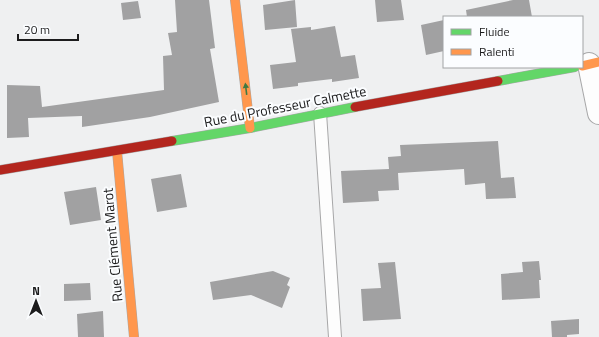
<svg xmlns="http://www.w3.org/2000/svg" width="599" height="337" font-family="'Titillium Web',sans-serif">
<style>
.building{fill:#a1a1a2}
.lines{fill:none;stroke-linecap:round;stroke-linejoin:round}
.lane-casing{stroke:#a7a7a8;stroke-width:14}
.street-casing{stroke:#a7a7a8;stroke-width:24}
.fast-casing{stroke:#a7a7a8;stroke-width:10}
.slow-casing{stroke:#a7a7a8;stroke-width:10}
.jam-casing{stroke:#a7a7a8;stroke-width:10}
.lane{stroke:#fdfdfd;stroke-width:12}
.street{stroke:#fdfdfd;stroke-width:22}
.fast{stroke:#63d668;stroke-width:9}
.slow{stroke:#ff974d;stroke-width:9}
.jam{stroke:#b3261e;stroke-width:9}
.oneway{fill:#407942}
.labels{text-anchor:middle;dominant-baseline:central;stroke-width:4;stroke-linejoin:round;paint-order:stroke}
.street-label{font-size:14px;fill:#1c1c1d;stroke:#fbfdff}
</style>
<rect width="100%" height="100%" fill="#eff0f1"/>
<!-- building -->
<path class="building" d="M175,0H209L215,48L210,49L219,102L150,117L82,127V116L28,118L29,137L7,138V85L40,86L42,107L164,90L163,56L172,55L168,33L177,32Z
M295,0L297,27L265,30L263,5Z
M375,0H401L404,20L377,22Z
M513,0H529L532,17H467L466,10Z
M138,1L141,18L123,20L121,3Z
M444,20V51L426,55L421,25Z
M335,26L341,57L355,55L359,78L332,82V79L298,83V86L273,89L270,65L296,62L291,29L311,27V30Z
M498,141L501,178L514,177L516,198L486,199L485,183L465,185L464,169L398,173L399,190L378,191L379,201L343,203L341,171L389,169L388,157L401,156L400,145Z
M181,174L187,207L157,212L151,179Z
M96,187L101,220L70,225L64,192Z
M539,261L541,280H539L540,298L502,300L501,274L523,272L522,262Z
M395,262L401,319L363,321L361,289L381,288L378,263Z
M273,271L290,278L287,285L290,287L282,308L251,295L213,300L210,282Z
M90,283L91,300L64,301V284Z
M103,311L104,337H78L77,314Z
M579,319V334L567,335V337H552L551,321Z"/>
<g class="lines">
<defs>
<path id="lane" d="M320,113L335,337"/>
<path id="street" d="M589,64L599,113"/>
<path id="fast" d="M498,81L575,67
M172,141L250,128L355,107"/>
<path id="slow" d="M235,0L250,128
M582,66L599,62
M117,151L134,337"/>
<path id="jam" d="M355,107L498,81
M0,170L172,141"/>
</defs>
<!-- lane casing -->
<use href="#lane" class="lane-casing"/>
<!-- street casing -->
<use href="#street" class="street-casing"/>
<!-- fast casing -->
<use href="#fast" class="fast-casing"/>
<!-- slow casing -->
<use href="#slow" class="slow-casing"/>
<!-- jam casing -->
<use href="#jam" class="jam-casing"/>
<!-- lane -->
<use href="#lane" class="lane"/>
<!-- street -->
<use href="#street" class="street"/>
<!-- fast -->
<use href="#fast" class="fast"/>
<!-- slow -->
<use href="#slow" class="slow"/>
<!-- jam -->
<use href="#jam" class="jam"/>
</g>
<!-- one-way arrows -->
<defs><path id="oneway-solid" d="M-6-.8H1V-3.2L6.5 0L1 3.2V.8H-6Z"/></defs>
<use class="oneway" href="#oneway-solid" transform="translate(246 89) rotate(-97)"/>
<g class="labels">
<!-- street labels -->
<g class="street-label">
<text transform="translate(285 106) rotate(-11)">Rue du Professeur Calmette</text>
<text transform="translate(112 245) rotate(-95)">Rue Clément Marot</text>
</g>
</g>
<!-- legend -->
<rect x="443" y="16" width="140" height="52" fill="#fbfdff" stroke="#a2a3a5"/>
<rect x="451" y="29" width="20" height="6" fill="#63d668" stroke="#a2a3a5"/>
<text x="479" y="36" font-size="12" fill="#1c1c1d">Fluide</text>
<rect x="451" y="49" width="20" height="6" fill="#ff974d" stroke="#a2a3a5"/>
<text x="479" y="56" font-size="12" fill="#1c1c1d">Ralenti</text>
<!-- north arrow -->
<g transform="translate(36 301)" stroke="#fbfdff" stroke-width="3" paint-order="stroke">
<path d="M0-3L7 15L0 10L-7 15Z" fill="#1c1c1d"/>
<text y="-6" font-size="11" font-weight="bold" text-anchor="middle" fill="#1c1c1d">N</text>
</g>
<!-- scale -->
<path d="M18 34v6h60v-6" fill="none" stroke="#1c1c1d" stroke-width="2"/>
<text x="24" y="34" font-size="12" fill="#1c1c1d" stroke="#fbfdff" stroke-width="3" paint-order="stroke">20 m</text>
</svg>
